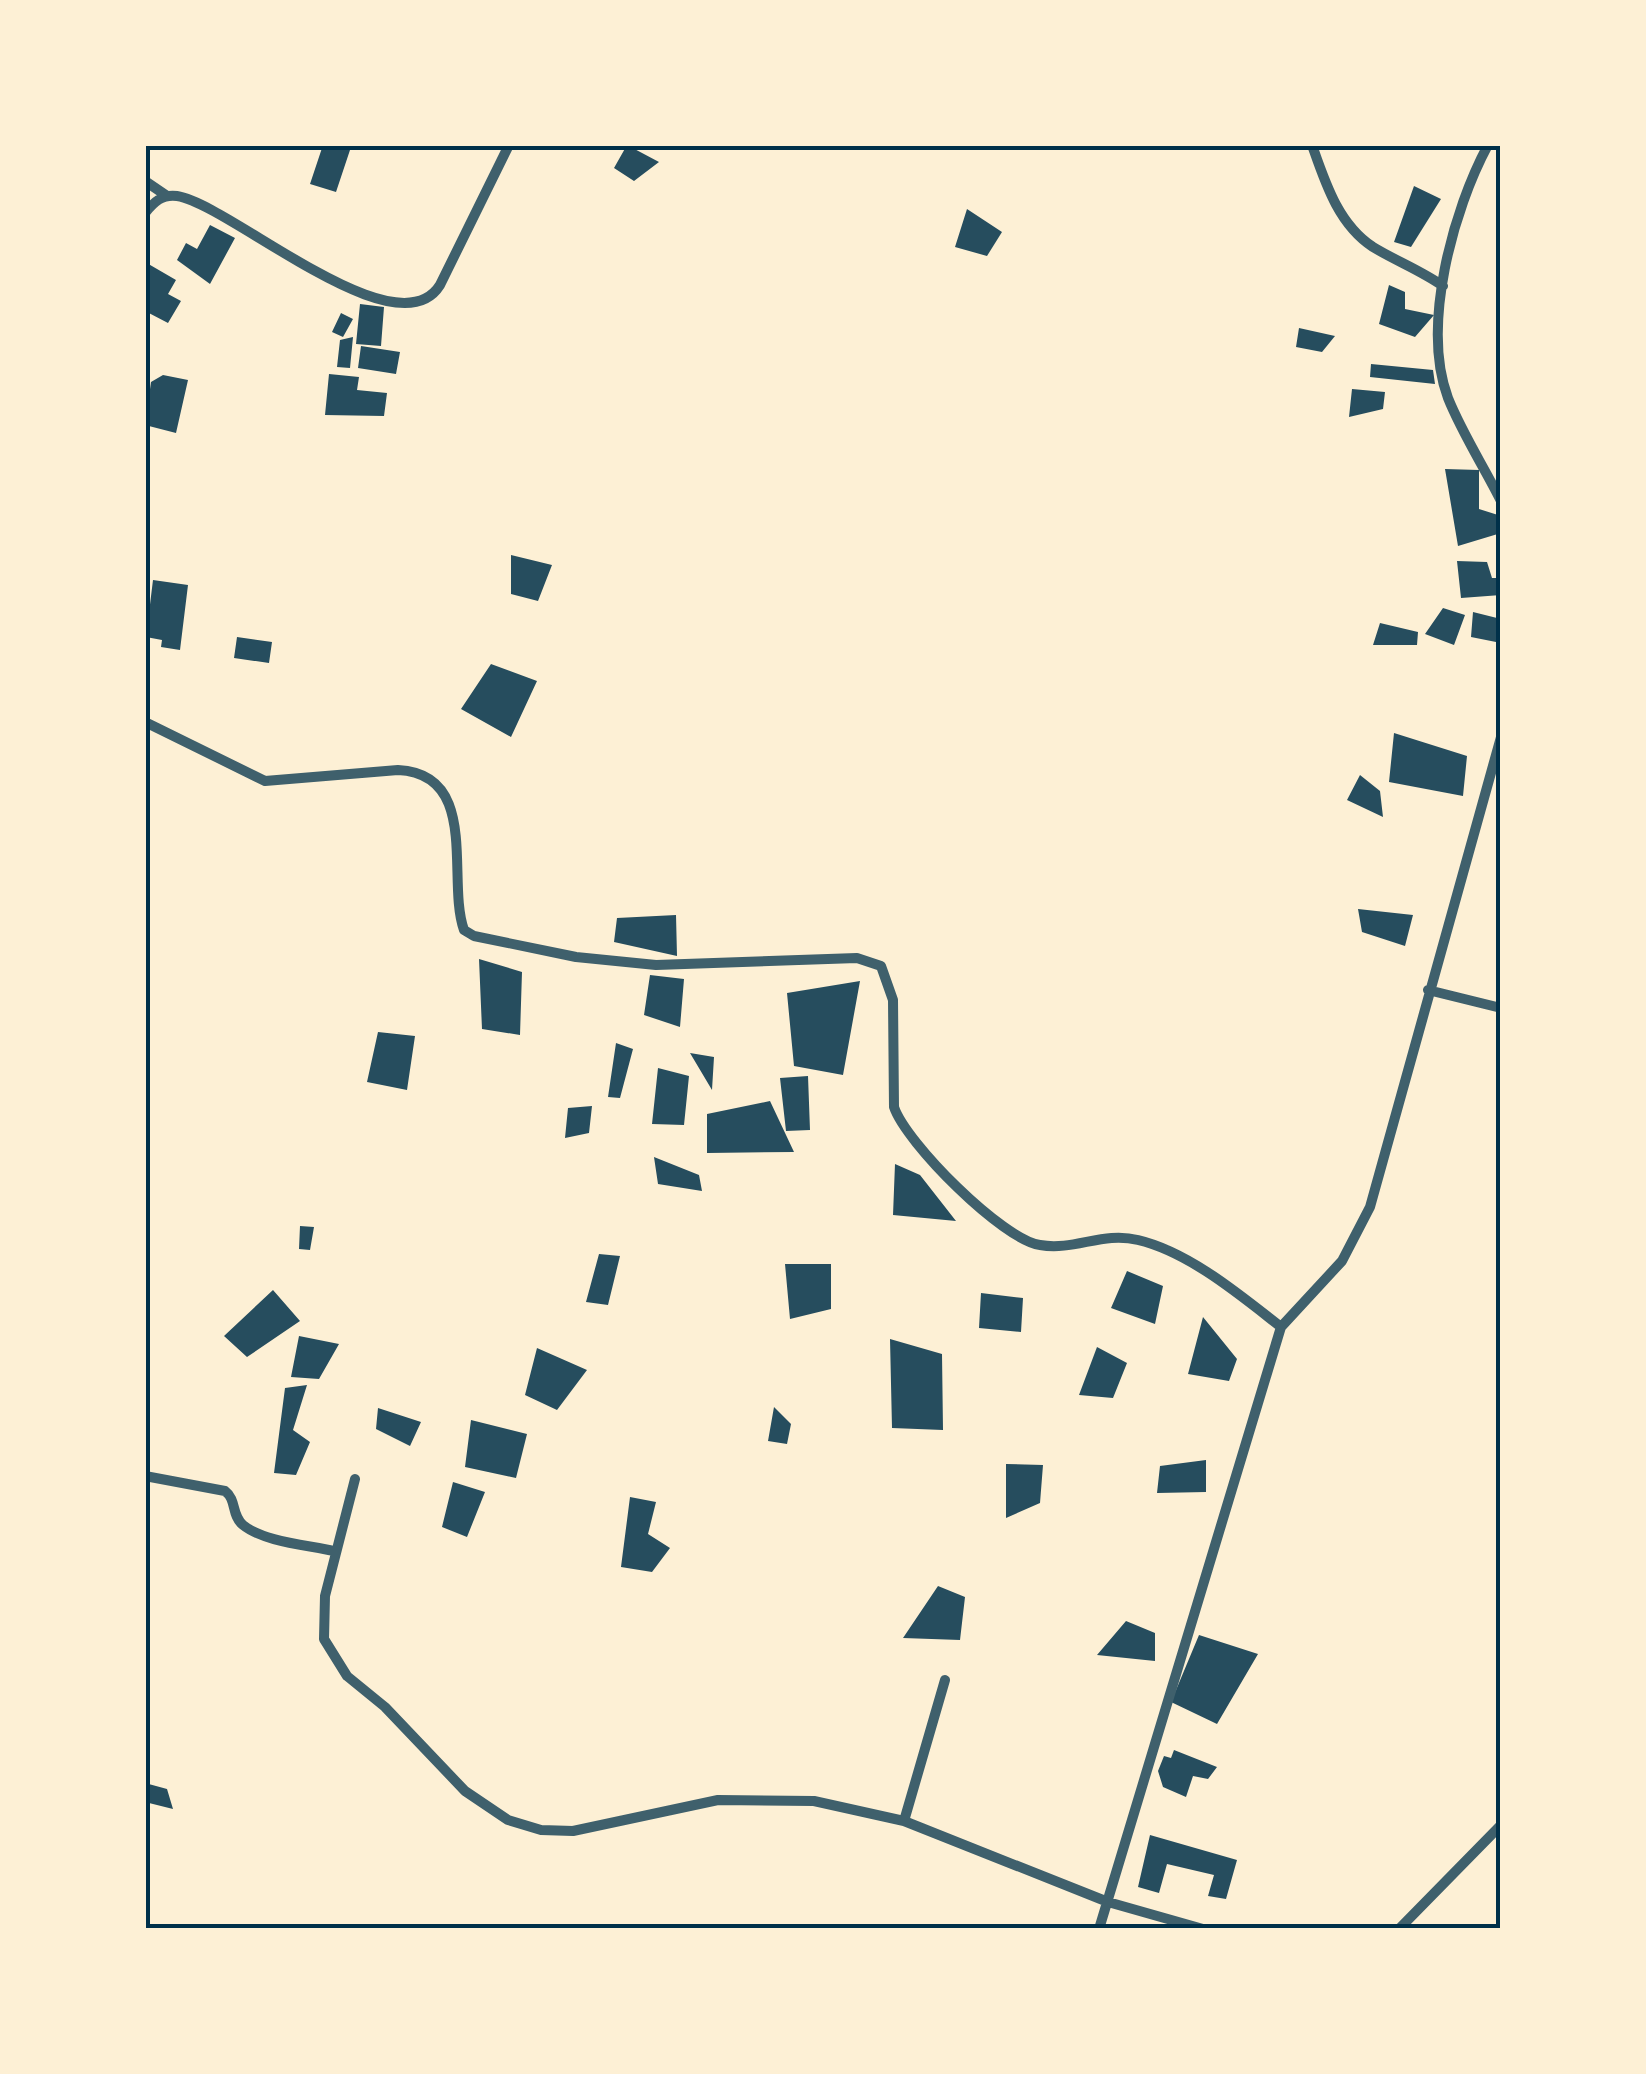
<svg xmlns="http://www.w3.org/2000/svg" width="1646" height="2074" font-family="'Titillium Web',sans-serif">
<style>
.building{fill:#264d5e}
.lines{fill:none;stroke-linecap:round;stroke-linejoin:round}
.minor{stroke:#3f606c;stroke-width:10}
.neatline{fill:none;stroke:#003049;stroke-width:4}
</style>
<rect width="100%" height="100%" fill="#fdf0d5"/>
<!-- building -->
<path class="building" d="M323,145L350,150L336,192L310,184Z
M627,145L659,162L634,181L614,168Z
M1414,186L1441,199L1411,247L1394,242Z
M967,209L1002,232L987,256L955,247Z
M210,225L235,238L210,284L177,260L186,243L197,249Z
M145,262L176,280L168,294L181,301L168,323L145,311L150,285L145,283Z
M1389,285L1405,292V309L1434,315L1415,337L1379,324Z
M360,304L384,307L381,346L356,344Z
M341,313L353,319L343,337L332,332Z
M1299,328L1335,336L1322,352L1296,347Z
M353,337L350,368L337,367L340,340Z
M361,346L400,352L396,374L358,368Z
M1371,364L1433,370L1435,384L1370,377Z
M329,374L359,377L357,390L387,393L384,416L325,415Z
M163,375L188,380L176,433L145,425L151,382Z
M1352,389L1385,392L1383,409L1349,417Z
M1445,469L1479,470V509L1498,515L1501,533L1458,546Z
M511,555L552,565L538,601L511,594Z
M1457,561L1487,562L1492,578H1501V595L1461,598Z
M153,580L188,585L180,650L161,647L162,640L146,637Z
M1443,608L1465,615L1454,645L1425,634Z
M1473,612L1501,619V643L1471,637Z
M1380,623L1418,632L1417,645H1373Z
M237,637L272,642L269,663L234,658Z
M491,664L537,681L511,737L461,709Z
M1394,733L1467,756L1463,796L1389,782Z
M1360,775L1380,791L1383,817L1347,800Z
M1358,909L1413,915L1405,946L1362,932Z
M676,915L677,956L614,942L617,918Z
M479,959L522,972L520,1035L482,1029Z
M650,975L684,979L680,1027L644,1015Z
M860,981L843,1075L794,1066L787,993Z
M378,1032L415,1036L407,1090L367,1082Z
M616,1043L633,1049L620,1098L608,1097Z
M690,1053L714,1057L712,1090Z
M658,1068L689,1076L684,1125L652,1124Z
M808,1076L810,1130L786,1131L780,1078Z
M770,1101L794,1152L707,1153V1114Z
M592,1106L589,1133L565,1138L568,1108Z
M654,1157L699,1175L702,1191L658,1184Z
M895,1164L920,1175L956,1221L893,1215Z
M300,1226L314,1227L310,1250L299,1249Z
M599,1254L620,1256L608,1305L586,1302Z
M785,1264H831V1309L790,1319Z
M1127,1271L1163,1286L1155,1324L1111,1308Z
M273,1290L300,1321L247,1357L224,1336Z
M981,1293L1023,1298L1021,1332L979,1328Z
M1203,1317L1237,1359L1229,1381L1188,1374Z
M299,1336L339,1344L319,1379L291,1377Z
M890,1339L942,1354L943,1430L892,1428Z
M1097,1347L1127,1363L1113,1398L1079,1395Z
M537,1348L587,1370L557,1410L525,1395Z
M307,1385L293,1430L310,1442L296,1475L274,1473L285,1388Z
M774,1407L791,1424L787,1444L768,1441Z
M378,1408L421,1422L410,1446L376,1429Z
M471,1420L527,1434L516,1478L465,1467Z
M1206,1460V1492L1157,1493L1160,1466Z
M1006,1464L1043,1465L1040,1503L1006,1518Z
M453,1482L485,1492L467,1537L442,1527Z
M630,1497L656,1502L648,1534L670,1548L652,1572L621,1567Z
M938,1586L965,1597L960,1640L903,1638Z
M1126,1621L1155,1633V1661L1097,1655Z
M1199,1635L1258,1654L1217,1724L1171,1702Z
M1174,1750L1217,1767L1208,1779L1193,1776L1186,1797L1163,1787L1158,1771L1164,1756L1171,1758Z
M145,1783L167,1789L173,1809L145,1802Z
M1150,1835L1237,1860L1226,1899L1208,1896L1214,1875L1167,1864L1159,1893L1138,1887Z"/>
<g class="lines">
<!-- minor -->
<path class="minor" d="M1312,145C1325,182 1338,224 1373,247C1396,261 1420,270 1443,286
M1488,145C1453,210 1421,326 1448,398C1462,433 1484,467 1501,501
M145,181L167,196
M145,213C154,202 162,194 177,196C230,204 397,354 440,285L509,145
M145,722L265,781L398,770C481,774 446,880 464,930L474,936L576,957L656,965L857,958L881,966L893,1000L894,1107C906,1143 1003,1240 1040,1245C1075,1251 1103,1231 1138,1240C1189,1252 1240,1295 1281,1327
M1428,990L1501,1008
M145,1476L225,1491C237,1500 231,1515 243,1525C264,1542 308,1545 334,1551
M355,1479L325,1596L324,1639L347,1676L385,1707L465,1791L508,1820L541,1830L573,1831L718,1800L814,1801L904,1821L1108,1902L1203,1929
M904,1821L945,1680
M1099,1929L1281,1327L1342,1261L1370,1207L1501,737
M1399,1929L1501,1825"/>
</g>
<!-- border -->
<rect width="1646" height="2074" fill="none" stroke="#fdf0d5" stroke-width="295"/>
<rect x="148" y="148" width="1350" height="1778" class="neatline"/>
</svg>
